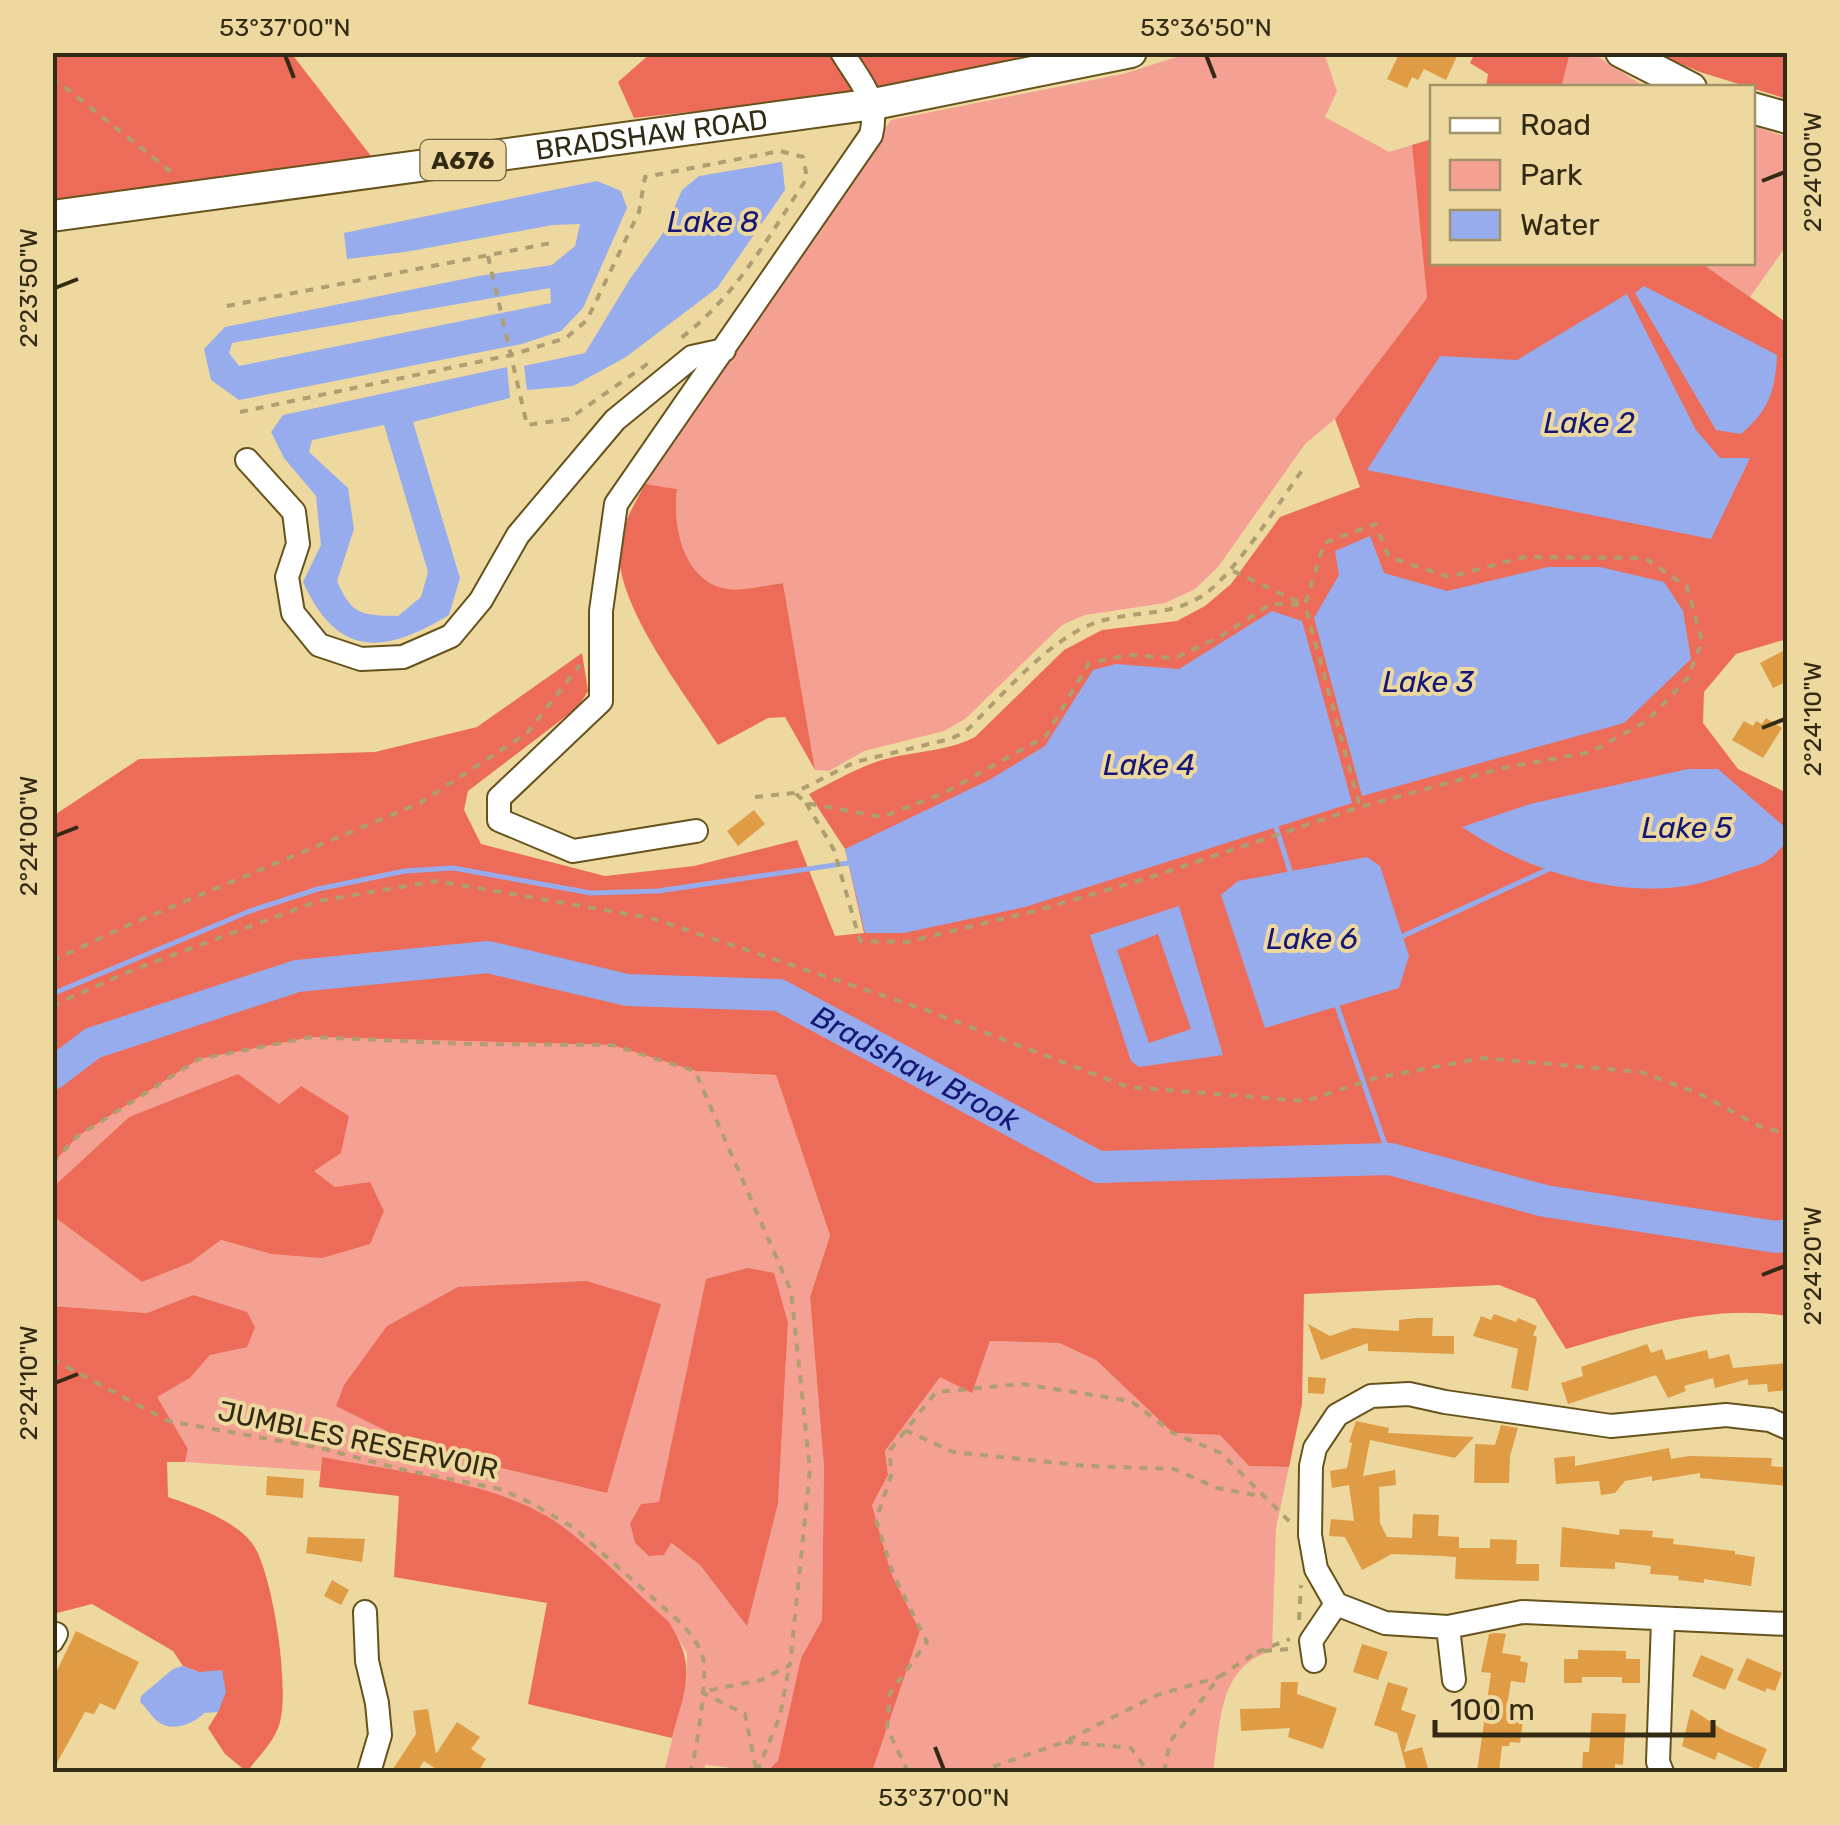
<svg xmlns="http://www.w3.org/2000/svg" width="1840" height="1825" font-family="Rubik,sans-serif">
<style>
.green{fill:#f4a092;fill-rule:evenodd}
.forest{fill:#ec6c59}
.water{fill:#97aced;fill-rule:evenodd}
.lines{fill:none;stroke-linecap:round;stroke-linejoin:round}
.stream{stroke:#97aced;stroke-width:5}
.river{stroke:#97aced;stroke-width:32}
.building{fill:#df9c44}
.minor-casing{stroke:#66531c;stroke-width:26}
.major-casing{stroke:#66531c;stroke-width:34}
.path{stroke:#af9e71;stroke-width:4;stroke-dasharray:8 8;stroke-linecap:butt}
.minor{stroke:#fff;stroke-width:22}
.major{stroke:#fff;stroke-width:30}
.ticks{fill:none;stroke:#322a13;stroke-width:4}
.labels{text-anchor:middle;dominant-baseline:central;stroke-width:8;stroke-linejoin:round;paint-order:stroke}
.shield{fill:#edd8a0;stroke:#6a5e3d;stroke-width:2.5}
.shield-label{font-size:25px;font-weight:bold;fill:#322a13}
.street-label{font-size:28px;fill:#322a13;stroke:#edd8a0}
.water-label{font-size:30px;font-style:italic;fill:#141775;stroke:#edd8a0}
.neatline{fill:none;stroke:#322a13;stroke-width:4}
.ticks-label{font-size:25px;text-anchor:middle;fill:#322a13}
</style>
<rect width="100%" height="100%" fill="#edd8a0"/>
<!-- green -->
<path class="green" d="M1570,52L1592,53L1645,87L1561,88Z
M1189,53H1324L1337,91L1325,117L1389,152L1412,145L1427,298L1335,419L1305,444L1218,567L1195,589L1165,603L1085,615L1062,625L965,719L944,731L864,751L829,771L815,770L783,583C766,585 745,591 728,589C684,583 672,527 677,489L645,484L722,363L891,120L1123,74Z
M1753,126L1787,137V245L1750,297L1701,263L1752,262Z
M312,1037L612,1045L695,1071L776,1075L830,1234L810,1297L824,1467L822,1620L801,1658L778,1762L766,1772L706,1765L702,1772H664L687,1679V1653L669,1622L558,1524L522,1504L322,1457L320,1471L185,1462L188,1449L156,1397L190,1378L210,1355L193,1295L147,1313L53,1306V1216L142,1282L190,1263L221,1240L271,1254L335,1187L314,1171L279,1105L129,1117L53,1187V1163L78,1136L199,1059ZM706,1280L788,1323L778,1504L747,1625L700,1565L670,1543L664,1555L650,1556L635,1543L630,1522L641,1504L659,1503Z
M990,1341L1059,1343L1096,1360L1173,1433L1220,1435L1249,1466L1289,1467L1276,1528L1272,1651C1217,1666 1221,1725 1213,1772H872L920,1631L891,1573L872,1505L888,1475L885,1451L940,1376L972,1392Z"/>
<!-- forest -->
<path class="forest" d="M52,53H291L371,156L53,200Z
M651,53H1041L855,94L634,118L618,82Z
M1475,53V52L1570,53L1561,88L1486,87L1488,74L1470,63Z
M1654,53H1787V99L1700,72Z
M1432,139V262L1701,263L1787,323V639L1736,654L1704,692L1703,723L1738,769L1787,793V1316C1710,1304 1639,1328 1566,1349L1535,1299L1499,1285L1304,1294L1302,1404L1289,1467L1249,1466L1220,1435L1173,1433L1096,1360L1059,1343L990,1341L972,1393L940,1377L885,1451L888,1475L872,1505L891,1573L920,1631L872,1772H766L778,1761L801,1658L822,1620L824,1467L810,1297L830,1235L776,1075L695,1071L612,1045L312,1037L199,1059L78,1136L53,1163V816L139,759L375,752L477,727L582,653L588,691L578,707L468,791L464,810L481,844L605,876L694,866L797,840L835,936L864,933L845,849L809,794C833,782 856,768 882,760C913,751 946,752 975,737L1064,650L1102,630L1177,621L1205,606L1231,584L1280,517L1360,487L1335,419L1427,298L1412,145Z
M645,484L677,489C672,527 684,583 728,589C745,591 766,585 783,583L815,770L785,717L768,718L718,745C687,696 621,613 619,555C618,529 634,506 645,484Z
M238,1074L279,1104L301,1086L349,1116L341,1153L314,1171L335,1187L370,1182L384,1211L370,1244L322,1258L271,1254L221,1240L190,1263L142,1282L53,1216V1187L129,1117Z
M748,1268L774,1273L788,1323L778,1504L747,1626L700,1565L671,1543L664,1555L649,1556L635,1543L630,1523L641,1504L659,1502L706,1279Z
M587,1281L661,1304L607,1493L425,1450L336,1406L344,1385L387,1326L458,1287Z
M193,1295L247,1312L255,1327L247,1347L210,1355L190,1378L157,1397L188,1449L185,1462H167L168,1497C194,1506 238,1521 254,1546C273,1575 292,1696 278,1728C272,1744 256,1759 247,1772L225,1754L208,1728L218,1712L211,1672H199L183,1666L173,1651L92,1604L53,1614V1306L147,1313Z
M322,1457C393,1471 500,1482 559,1524C598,1552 633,1590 669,1622C698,1668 685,1688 672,1738L528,1704L547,1603L394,1577L399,1496L319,1487Z"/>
<!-- water -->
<path class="water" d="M782,162L785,190L717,288L626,357L573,386L527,390L524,366L585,353L630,279L663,233L682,190L699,176Z
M597,181L621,191L627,208L583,308L561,331L522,344L239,400L211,380L204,349L225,327L479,276L552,265L575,246L580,224L553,225L405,252L347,259L344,233ZM550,288L551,303L239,366L229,353L232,343Z
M1644,286L1777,355C1775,392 1769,410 1741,434L1716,430L1635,293Z
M1627,294L1696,430L1720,458H1750L1711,539L1367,470L1440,356L1517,360Z
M507,367L510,398L413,422L460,578L449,615C384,654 338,659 303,582L321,545L316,496L284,458L271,432L283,415ZM384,425L428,572L421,597L398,616C362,615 352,616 337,581L354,529L348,488L309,452L312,440Z
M1370,536L1384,573L1447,591L1548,567H1600L1664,582L1683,611L1691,659L1624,723L1362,796L1314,618L1339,575L1335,551Z
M1272,611L1302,621L1352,803L1025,907L904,933H865L845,849L989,780L1045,746L1093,670L1116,664L1179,669Z
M1688,769H1718L1787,829V841C1781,848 1773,858 1765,862C1756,867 1744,869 1735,872C1713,880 1691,887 1667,888C1598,893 1519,866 1462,827L1530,804Z
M1367,857L1380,866L1409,956L1399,988L1265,1028L1221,895L1238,881Z
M1179,906L1223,1055L1139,1067L1131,1061L1090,935ZM1158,934L1191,1029L1149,1043L1117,950Z
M183,1666L199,1672L222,1670L226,1692L218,1712L204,1713C194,1724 171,1733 157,1721C150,1715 147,1708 140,1702L141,1696L173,1669Z"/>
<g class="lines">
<!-- stream -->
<path class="stream" d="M1276,827L1290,871
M1403,936L1549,869
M52,994L250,911L318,889L405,871L453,868L591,893L658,891L848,863
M1337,1006L1390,1159"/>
<!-- river -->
<path class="river" id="s1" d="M52,1074L93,1043L297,976L488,957L627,990L779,995L1098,1167L1390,1159L1545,1201L1776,1237L1788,1235"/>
</g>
<!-- building -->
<path class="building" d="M1400,52H1459L1446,80L1424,69L1418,80L1412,77L1407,88L1387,79Z
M1783,651L1788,659V681L1773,688L1760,663Z
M1766,718L1782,728L1763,758L1732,740L1744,721L1753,726L1756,721L1762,724Z
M754,810L765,824L738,846L727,831Z
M1494,1314L1516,1322L1518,1318L1537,1326L1533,1335L1537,1337L1528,1391L1511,1388L1518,1349L1473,1336L1481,1316L1491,1320Z
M1417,1318H1433L1432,1336H1454V1354L1368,1351V1343L1321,1360L1308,1324L1330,1336L1353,1328L1399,1331V1320Z
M1647,1344L1651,1353L1662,1349L1666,1360L1707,1350L1709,1359L1729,1354L1733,1368L1787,1363L1788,1390L1768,1392L1767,1384L1748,1385V1379L1715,1388L1713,1378L1684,1386L1686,1391L1668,1398L1656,1375L1568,1404L1561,1383L1583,1376L1581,1367Z
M1308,1377L1326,1378L1324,1394L1308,1393Z
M1356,1421L1389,1428L1388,1433L1474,1437L1455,1458L1370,1440L1363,1476L1395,1470L1396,1485L1379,1487L1380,1523L1387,1537L1412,1538L1413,1514L1439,1515L1438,1536L1459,1537V1548H1490V1539L1517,1540L1516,1564H1539V1581L1455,1579L1456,1557L1442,1556L1392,1554L1362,1570L1345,1537L1329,1536L1331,1519L1354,1521L1349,1485L1332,1488L1330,1471L1347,1468L1352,1443L1349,1442Z
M1501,1425L1518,1428L1510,1456L1509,1483H1474L1475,1444L1495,1445Z
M1669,1448L1671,1459L1689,1456L1772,1458L1771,1466L1788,1468V1486L1700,1478V1473L1652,1481V1476L1625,1481L1615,1493L1601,1495L1599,1481L1556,1484L1554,1458L1575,1456V1466Z
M267,1476L304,1479L303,1498L266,1495Z
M1562,1527L1619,1535L1620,1529L1653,1531L1652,1537L1674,1539L1673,1544L1735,1551V1554L1755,1557L1751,1586L1704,1579V1583L1678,1580L1679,1576L1650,1574L1651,1566L1615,1562V1569L1560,1567Z
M308,1537L365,1539L362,1562L306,1553Z
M332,1580L349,1590L341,1605L324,1596Z
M76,1631L139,1662L115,1710L100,1703L94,1714L85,1712L52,1772V1681Z
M1496,1633L1506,1634L1502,1653L1521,1656L1520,1661L1528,1663L1525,1683L1511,1681L1506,1712L1524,1714L1520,1743L1510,1742L1509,1746H1502L1499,1772H1477L1491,1673L1481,1672L1489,1634Z
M1362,1644L1388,1652L1378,1680L1353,1672Z
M1578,1650L1626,1651V1659H1640V1683H1622V1677H1582V1683H1564V1659H1578Z
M1701,1655L1734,1669L1725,1690L1692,1676Z
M1747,1658L1782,1673L1775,1691L1767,1688L1765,1692L1737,1680Z
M1281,1682H1298L1297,1694L1337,1708L1323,1749L1288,1737L1290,1728L1241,1731L1240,1709L1280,1708Z
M1388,1682L1408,1688L1401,1710L1416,1715L1404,1752L1422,1747L1429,1772H1407L1397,1733L1374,1725Z
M428,1709L436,1754L457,1722L480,1737L471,1749L486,1759L478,1772H441L424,1761L417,1772H391L416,1734L413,1711Z
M1691,1709L1725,1731L1767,1749L1758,1770L1718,1752L1715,1760L1682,1746Z
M1592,1713L1626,1714L1623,1765L1615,1764V1772H1582L1583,1752H1589Z"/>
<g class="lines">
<defs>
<path id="minor" d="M247,460L294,512L298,544L287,577L293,613L319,645L361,659L403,657L451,636L481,600L518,535L615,420L692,357L724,350
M696,831L573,851L499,820V798L601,701V611L616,504L871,135C880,100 860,82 842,52
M1788,1428L1770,1420L1726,1415L1611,1426L1445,1402L1409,1394L1371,1396L1337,1415L1315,1448L1311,1466L1310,1535L1316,1569L1336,1604L1385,1623L1448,1627L1522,1612L1788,1624
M365,1612L367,1661L377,1703L380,1735L369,1772
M1448,1627L1454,1680
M52,1641L56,1634
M1314,1661L1311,1641L1336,1604
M1662,1772L1658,1762L1663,1621"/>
<g id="major">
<path d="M1621,52L1691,88"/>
<path d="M1752,108L1788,118"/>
<path id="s2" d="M52,216L874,104L1131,52"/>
</g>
</defs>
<!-- minor casing -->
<use href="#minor" class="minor-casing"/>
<!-- major casing -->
<use href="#major" class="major-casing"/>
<!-- path -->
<path class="path" d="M52,77L174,174
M488,256L527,425L569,419L650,362
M227,306L556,242
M240,412L511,355L566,338L587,320L639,212L645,177L780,151L803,157L807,178C769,236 737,295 681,338
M1233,571L1301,603
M796,794L806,803L882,817L944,793L1046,736L1089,663L1128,655L1175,658L1221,636L1271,604L1305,605
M755,797L794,793L855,762L950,739L965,732C1001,697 1046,642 1092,624C1128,610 1168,618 1202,596C1236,574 1280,500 1306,465
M806,803L834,850L860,941L907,942L1039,910L1151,877L1360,807L1503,768L1591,752L1647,721L1688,678L1702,641L1687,587L1645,558L1524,557L1449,577L1389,557L1375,524L1324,543L1305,605L1360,807
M52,961L126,926L420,803L527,733L580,665
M52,1006L128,972L318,901L437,881L651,918L926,1010L1128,1087L1306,1101L1375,1078L1483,1058L1641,1072L1700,1094L1763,1128L1788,1133
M52,1163L78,1136L199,1059L312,1037L468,1044L612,1045L695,1071L791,1291L810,1470L790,1665L761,1680L701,1692
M52,1359L168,1421L320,1448L404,1470L500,1489L533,1504L574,1528L681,1623C691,1635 702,1647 704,1663C706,1685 697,1751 690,1772
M905,1430L953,1452L1088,1466L1174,1469L1217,1488L1265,1497
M1299,1620L1301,1585
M1264,1651L1289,1649
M1257,1652L1290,1639
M701,1692L745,1714L756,1769
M1065,1742L1131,1748L1148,1772
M757,1772L780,1716L789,1667
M908,1772L887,1728L890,1693L927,1642L893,1574L876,1520L891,1476L890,1450L936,1392L1022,1384L1131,1401L1173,1433L1221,1453L1291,1523
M978,1772L1064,1742L1157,1695L1219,1677
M1164,1772L1170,1742L1219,1677L1255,1653"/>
<!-- minor -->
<use href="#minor" class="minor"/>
<!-- major -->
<use href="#major" class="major"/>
</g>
<!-- ticks -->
<path class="ticks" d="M285,55L294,78M1206,55L1215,78M1762,181L1785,172M55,288L78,279M1762,728L1785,719M55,836L78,827M1762,1275L1785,1266M55,1383L78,1374M935,1747L944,1770"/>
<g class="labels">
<!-- shield labels -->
<rect class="shield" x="420.5" y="140" width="85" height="40" rx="8"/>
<g class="shield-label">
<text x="463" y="160">A676</text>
</g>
<!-- street labels -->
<g class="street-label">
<text stroke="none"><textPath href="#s2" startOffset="605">BRADSHAW ROAD</textPath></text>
<text transform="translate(358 1440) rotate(12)">JUMBLES RESERVOIR</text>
</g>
<!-- water labels -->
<g class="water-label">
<text x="713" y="222">Lake 8</text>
<text x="1589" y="423">Lake 2</text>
<text x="1428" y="682">Lake 3</text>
<text x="1149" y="765">Lake 4</text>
<text x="1687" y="828">Lake 5</text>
<text x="1312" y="939">Lake 6</text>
<text stroke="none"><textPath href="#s1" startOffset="908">Bradshaw Brook</textPath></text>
</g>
</g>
<!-- border -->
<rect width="1840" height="1825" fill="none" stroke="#edd8a0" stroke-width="110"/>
<!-- legend -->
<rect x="1430" y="85" width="325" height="180" fill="#edd8a0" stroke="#a29268" stroke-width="2.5"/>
<rect x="1450" y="118" width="50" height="15" fill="#ffffff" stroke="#a29268" stroke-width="2.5"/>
<text x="1520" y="135" font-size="30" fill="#322a13">Road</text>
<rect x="1450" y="160" width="50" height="30" fill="#f4a092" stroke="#a29268" stroke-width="2.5"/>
<text x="1520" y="185" font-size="30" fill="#322a13">Park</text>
<rect x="1450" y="210" width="50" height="30" fill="#97aced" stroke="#a29268" stroke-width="2.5"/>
<text x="1520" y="235" font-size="30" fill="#322a13">Water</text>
<!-- scale -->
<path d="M1435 1720v15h278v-15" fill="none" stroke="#322a13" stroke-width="5"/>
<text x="1450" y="1720" font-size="30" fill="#322a13" stroke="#edd8a0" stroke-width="8" paint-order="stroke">100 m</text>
<rect x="55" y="55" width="1730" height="1715" class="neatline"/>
<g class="ticks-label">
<text x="285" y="36">53°37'00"N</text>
<text x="1206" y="36">53°36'50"N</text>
<text transform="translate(1812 172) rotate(-90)" y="9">2°24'00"W</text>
<text transform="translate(28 288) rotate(-90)" y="9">2°23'50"W</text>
<text transform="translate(1812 719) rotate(-90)" y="9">2°24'10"W</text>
<text transform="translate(28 836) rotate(-90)" y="9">2°24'00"W</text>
<text transform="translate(1812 1266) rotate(-90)" y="9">2°24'20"W</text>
<text transform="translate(28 1383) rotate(-90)" y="9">2°24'10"W</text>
<text x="944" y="1806">53°37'00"N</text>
</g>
</svg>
